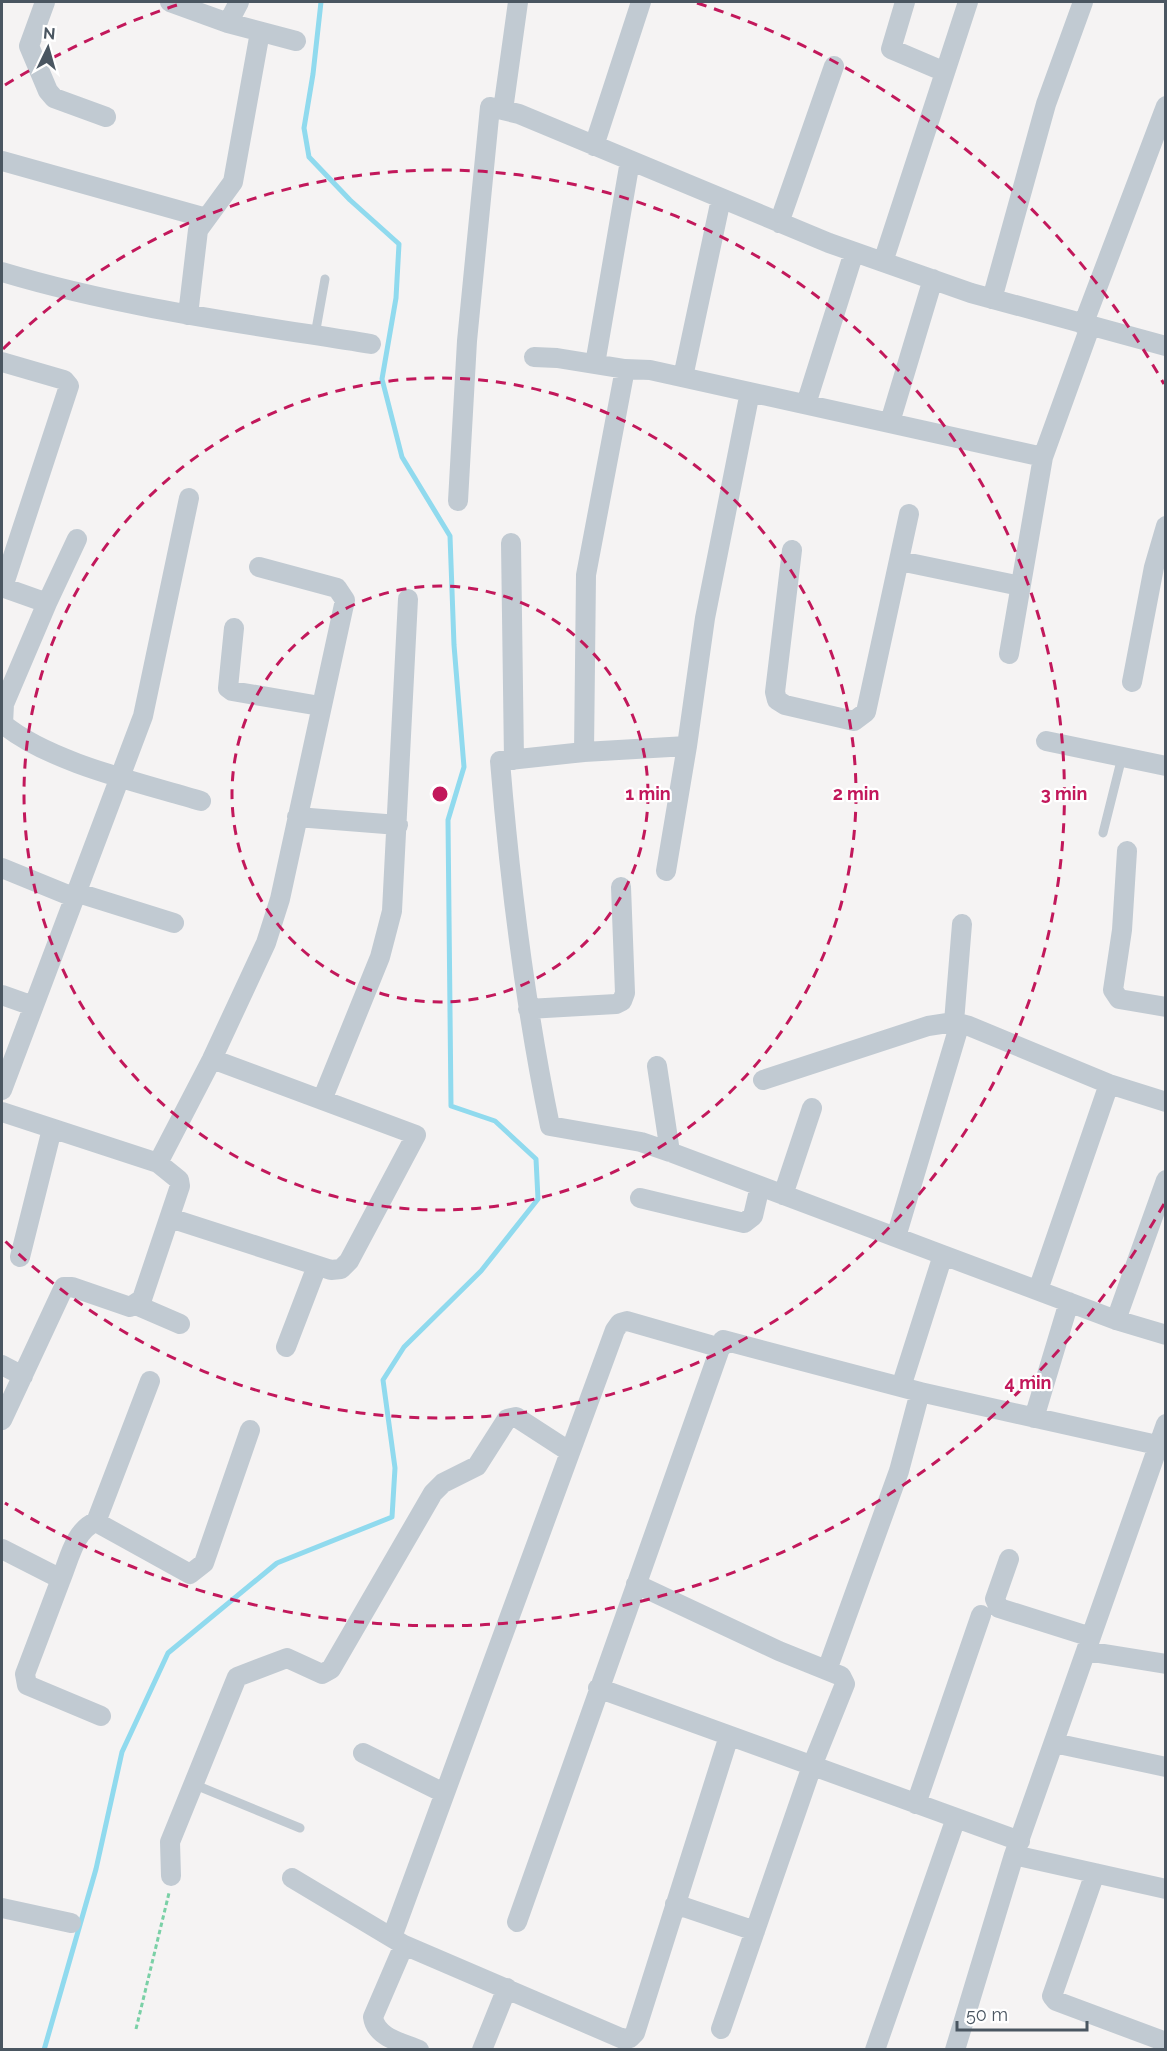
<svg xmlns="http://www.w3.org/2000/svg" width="1167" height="2051" font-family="Raleway,sans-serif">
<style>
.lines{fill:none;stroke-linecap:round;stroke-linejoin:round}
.stream{stroke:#90daee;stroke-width:5}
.path{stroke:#7ad0a6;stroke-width:3;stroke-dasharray:4.5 3;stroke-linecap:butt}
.service{stroke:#c1cad2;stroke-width:9}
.minor{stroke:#c1cad2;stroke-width:20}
.ring{fill:none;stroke:#c2185b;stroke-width:3;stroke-dasharray:10 8}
.centre{fill:#c2185b;stroke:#fff;stroke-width:3}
.ring-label{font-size:18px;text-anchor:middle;font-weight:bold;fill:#c2185b;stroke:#fff;stroke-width:4.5;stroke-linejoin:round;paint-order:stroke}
</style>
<rect width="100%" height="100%" fill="#f5f3f3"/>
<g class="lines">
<!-- stream -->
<path class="stream" d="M44,2050L96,1869L122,1752L168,1653L277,1563L392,1517L395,1468L383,1380L404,1347L481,1271L538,1199L536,1159L495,1121L451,1106L448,820L464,767L454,645L450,536L402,457L382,379L396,298L399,244L350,200L309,157L304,128L313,74L321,2"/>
<!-- path -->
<path class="path" d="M136,2029L169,1893"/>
<!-- service -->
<path class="service" d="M315,335L325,279
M1103,833L1122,757
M193,1784L300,1828"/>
<!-- minor -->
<path class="minor" d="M45,2L29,46L48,91L54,98L106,117
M170,2L228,23L296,41
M905,2L891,49L945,72
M228,23L239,2
M503,110L518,2
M594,146L641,2
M2,161L206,218
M779,223L834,66
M883,262L968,2
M2,272C122,308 247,324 371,344
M992,299L1046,104L1083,2
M188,315L198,230L233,182L260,32
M1083,325L1166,106
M534,357L557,358L625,369L586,575L584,752
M2,362L64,380L69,386L3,587
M595,364L630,161
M625,369L650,370L1043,457L1090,327
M683,377L721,199
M750,392L705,618L687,746L584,752L500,761C510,884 525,1005 550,1126L641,1142L670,1152L943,1255
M806,404L854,252
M890,422L933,279
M458,501L467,341L490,107L519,114L829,243L971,293L1166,346
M511,543L514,760
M792,550L775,692L777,700L785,705L854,721L866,712L909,514
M900,561L1020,586
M2,587L47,603L4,704L3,724C50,763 142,783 201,801
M47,603L77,539
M234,628L228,688L232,691L320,706
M1009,654L1043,457
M1132,682L1154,567L1166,526
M1046,741L1166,766
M297,817L398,825
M1127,851L1122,930L1113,990L1119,999L1166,1007
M2,868L73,897
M666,871L687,746
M75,892L174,923
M2,995L33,1006
M528,1009L616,1004L622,1001L625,993L621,887
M954,1022L962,924
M212,1059L266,943L280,899L345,600L337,588L259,567
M657,1066L670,1152
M763,1080L928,1026L954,1022L969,1026L1109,1084L1166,1102
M2,1090L143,716L189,498
M322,1100L380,957L392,911L408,599
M2,1112L158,1163L179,1180L180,1186L142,1299L130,1307L72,1287H64L2,1420
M158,1163L212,1059L416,1135L349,1261L341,1269L331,1270L170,1218
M783,1195L812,1108
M640,1198L744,1223L753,1216L760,1186
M896,1237L960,1023
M20,1257L52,1129
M1038,1290L1109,1084
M136,1305L180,1324
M1116,1320L1166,1180
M286,1347L317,1266
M2,1365L23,1376
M901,1387L943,1255L1116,1320L1166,1335
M1034,1418L1069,1302
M96,1522L150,1381
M2,1549L61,1579L25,1674L27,1685L101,1716
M1009,1559L995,1599L999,1608L1091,1637
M61,1579C69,1560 75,1529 96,1522L190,1574L204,1563L250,1430
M636,1584L779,1651L841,1676L845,1684L812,1766L721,2029
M1086,1651L1166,1664
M827,1670L899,1471L920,1392
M598,1688L1020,1841
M1054,1743L1166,1767
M363,1753L444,1793
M916,1804L981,1615
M1014,1855L1166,1889
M1095,1873L1052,1996L1056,2001L1166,2042
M171,1876L170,1842L237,1677L287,1658L322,1674L331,1669L433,1493L443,1483L477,1466L507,1419L516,1417L570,1452
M292,1878L404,1945L373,2017C376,2038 403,2043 419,2050
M675,1904L755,1931
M2,1908L71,1923
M517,1922L723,1340L920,1392L1166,1447
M392,1937L615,1330L620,1323L627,1321L721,1348
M404,1945L623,2039L630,2038L635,2033L729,1736
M482,2050L507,1988
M875,2050L956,1818
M955,2050L1014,1855L1166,1424"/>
</g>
<!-- distance rings -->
<g class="ring">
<circle cx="440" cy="794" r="208"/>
<circle cx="440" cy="794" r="416"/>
<path d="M3 349A624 624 0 1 1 3 1239"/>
<path d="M1164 1204A832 832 0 0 1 5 1503M5 85A832 832 0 0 1 183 3M697 3A832 832 0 0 1 1164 384"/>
</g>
<circle cx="440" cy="794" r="9" class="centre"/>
<g class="ring-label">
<text x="648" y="800">1 min</text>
<text x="856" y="800">2 min</text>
<text x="1064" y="800">3 min</text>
<text x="1028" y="1389">4 min</text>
</g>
<!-- border -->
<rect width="1167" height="2051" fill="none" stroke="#4a5661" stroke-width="6"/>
<!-- north arrow -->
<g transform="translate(48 48) rotate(5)" stroke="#ffffff" stroke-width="4.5" paint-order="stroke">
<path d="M0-4.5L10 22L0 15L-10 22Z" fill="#4a5661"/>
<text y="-9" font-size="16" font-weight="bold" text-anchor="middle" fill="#4a5661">N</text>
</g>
<!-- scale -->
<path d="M957 2021v9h130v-9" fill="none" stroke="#4a5661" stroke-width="3"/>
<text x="966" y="2021" font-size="18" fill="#4a5661" stroke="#ffffff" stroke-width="4.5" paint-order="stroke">50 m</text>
</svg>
